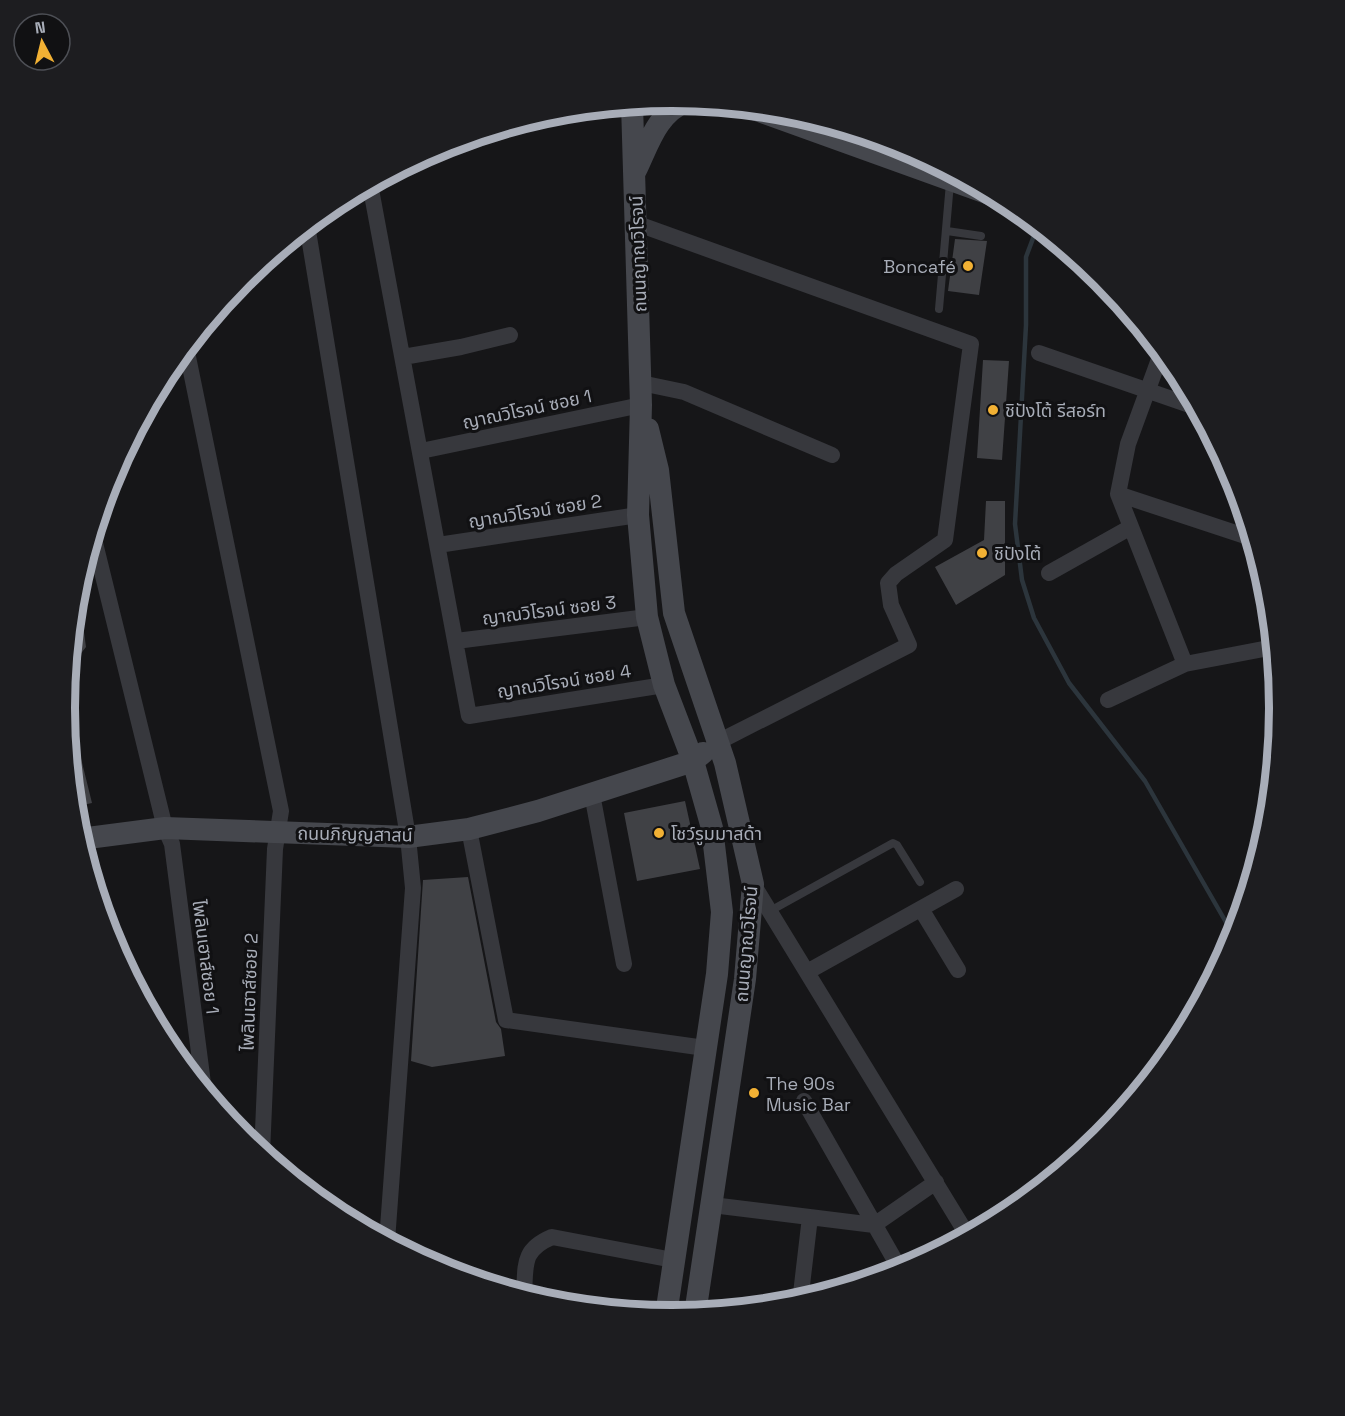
<svg xmlns="http://www.w3.org/2000/svg" width="1345" height="1416" font-family="'Space Grotesk','Noto Sans Thai',sans-serif">
<style>
.lines{fill:none;stroke-linecap:round;stroke-linejoin:round}
.stream{stroke:#2c353c;stroke-width:4.5}
.building{fill:#404145}
.lane{stroke:#37383d;stroke-width:8}
.street{stroke:#37383d;stroke-width:16}
.secondary{stroke:#45474d;stroke-width:22}
.poi-dot{fill:#f2b134;stroke:#111113;stroke-width:2}
.labels{text-anchor:middle;dominant-baseline:central;stroke-width:6;stroke-linejoin:round;paint-order:stroke}
.street-label{font-size:18px;fill:#a8adb8;stroke:#111113}
.poi-label{font-size:18px;fill:#a8adb8;stroke:#111113;text-anchor:start}
.rim{fill:none;stroke:#a8adb8;stroke-width:8}
</style>
<rect width="100%" height="100%" fill="#161618"/>
<g class="lines">
<!-- stream -->
<path class="stream" d="M1038,225L1026,257V325L1015,524L1022,580L1034,618L1069,683L1145,781L1235,938"/>
</g>
<!-- building -->
<path class="building" d="M955,239L987,241L979,295L948,291Z
M983,360L1009,361L1002,460L977,458Z
M986,501H1005V575L956,605L935,567L984,540Z
M76,596H79L86,647L68,670Z
M74,730L92,803L74,807L67,731Z
M685,801L700,869L637,881L624,813Z
M468,877L496,1022L501,1029L505,1056L432,1067L411,1061L423,880Z"/>
<g class="lines">
<!-- lane -->
<path class="lane" d="M947,231L981,236
M939,309L950,183
M770,911L893,843L897,845L920,882"/>
<!-- street -->
<path class="street" d="M370,184L469,716L664,685
M638,224L971,344L945,540L896,574L888,583L891,605L909,645L718,742
M307,225L408,837L413,888L387,1241
M186,347L281,811L275,849L262,1154
M1162,351L1128,444L1118,494L1185,664
M1039,353L1198,408
M403,357L461,347L510,335
M641,383L684,392L832,455
M421,451L641,405
M1118,494L1254,539
M93,535L165,828L172,844L204,1091
M438,545L638,515
M1049,573L1131,527
M456,641L647,617
M1108,700L1185,664L1274,647
M592,794L624,964
M469,829L506,1020L705,1048
M753,884L968,1236
M921,909L958,970
M807,972L956,889
M804,1101L901,1271
M712,1205L874,1225L936,1182
M524,1295C526,1266 521,1250 552,1237L673,1260
M800,1302L810,1217"/>
<!-- secondary -->
<path class="secondary" d="M632,104L641,405L638,515L647,617L664,685L693,761L712,828L722,912L717,974L666,1315
M748,107L1006,200
M636,170C649,143 657,113 687,101
M648,429L658,470L674,613L725,763L753,884L745,979L695,1314
M80,839L165,828L408,837L469,829L538,811L693,761L703,753"/>
</g>
<!-- markers -->
<g class="poi-dot">
<circle cx="968" cy="266" r="6"/>
<circle cx="993" cy="410" r="6"/>
<circle cx="982" cy="553" r="6"/>
<circle cx="659" cy="833" r="6"/>
<circle cx="754" cy="1093" r="6"/>
</g>
<g class="labels">
<!-- street labels -->
<g class="street-label">
<text transform="translate(638 254) rotate(-92)">ถนนญาณวิโรจน์</text>
<text transform="translate(527 409) rotate(-12)">ญาณวิโรจน์ ซอย 1</text>
<text transform="translate(535 511) rotate(-9)">ญาณวิโรจน์ ซอย 2</text>
<text transform="translate(549 610) rotate(-7)">ญาณวิโรจน์ ซอย 3</text>
<text transform="translate(564 681) rotate(-9)">ญาณวิโรจน์ ซอย 4</text>
<text transform="translate(355 834) rotate(1)">ถนนภิญญสาสน์</text>
<text transform="translate(746 944) rotate(-85)">ถนนญาณวิโรจน์</text>
<text transform="translate(206 957) rotate(83)">ไพลินเฮาส์ซอย 1</text>
<text transform="translate(249 992) rotate(-88)">ไพลินเฮาส์ซอย 2</text>
</g>
<!-- poi labels -->
<g class="poi-label">
<text x="956" y="266" text-anchor="end">Boncafé</text>
<text x="1005" y="410">ชิปังโต้ รีสอร์ท</text>
<text x="994" y="553">ชิปังโต้</text>
<text x="671" y="833">โชว์รูมมาสด้า</text>
<text x="766" y="1083">The 90s<tspan x="766" dy="21">Music Bar</tspan></text>
</g>
</g>
<!-- crop -->
<path d="M0 0H1345V1416H0ZM75 708a597 597 0 1 1 1194 0a597 597 0 1 1-1194 0Z" fill="#1d1d20" fill-rule="evenodd"/>
<path class="rim" d="M75 708a597 597 0 1 1 1194 0a597 597 0 1 1-1194 0Z"/>
<!-- north arrow -->
<g transform="translate(42 42) rotate(353)"><circle r="28" fill="#111113" stroke="#4d4f55" stroke-width="1.5"/>
<path d="M0-4.5L10 22L0 15L-10 22Z" fill="#f2b134"/>
<text y="-9" font-size="16" font-weight="bold" text-anchor="middle" fill="#a8adb8">N</text>
</g>
</svg>
